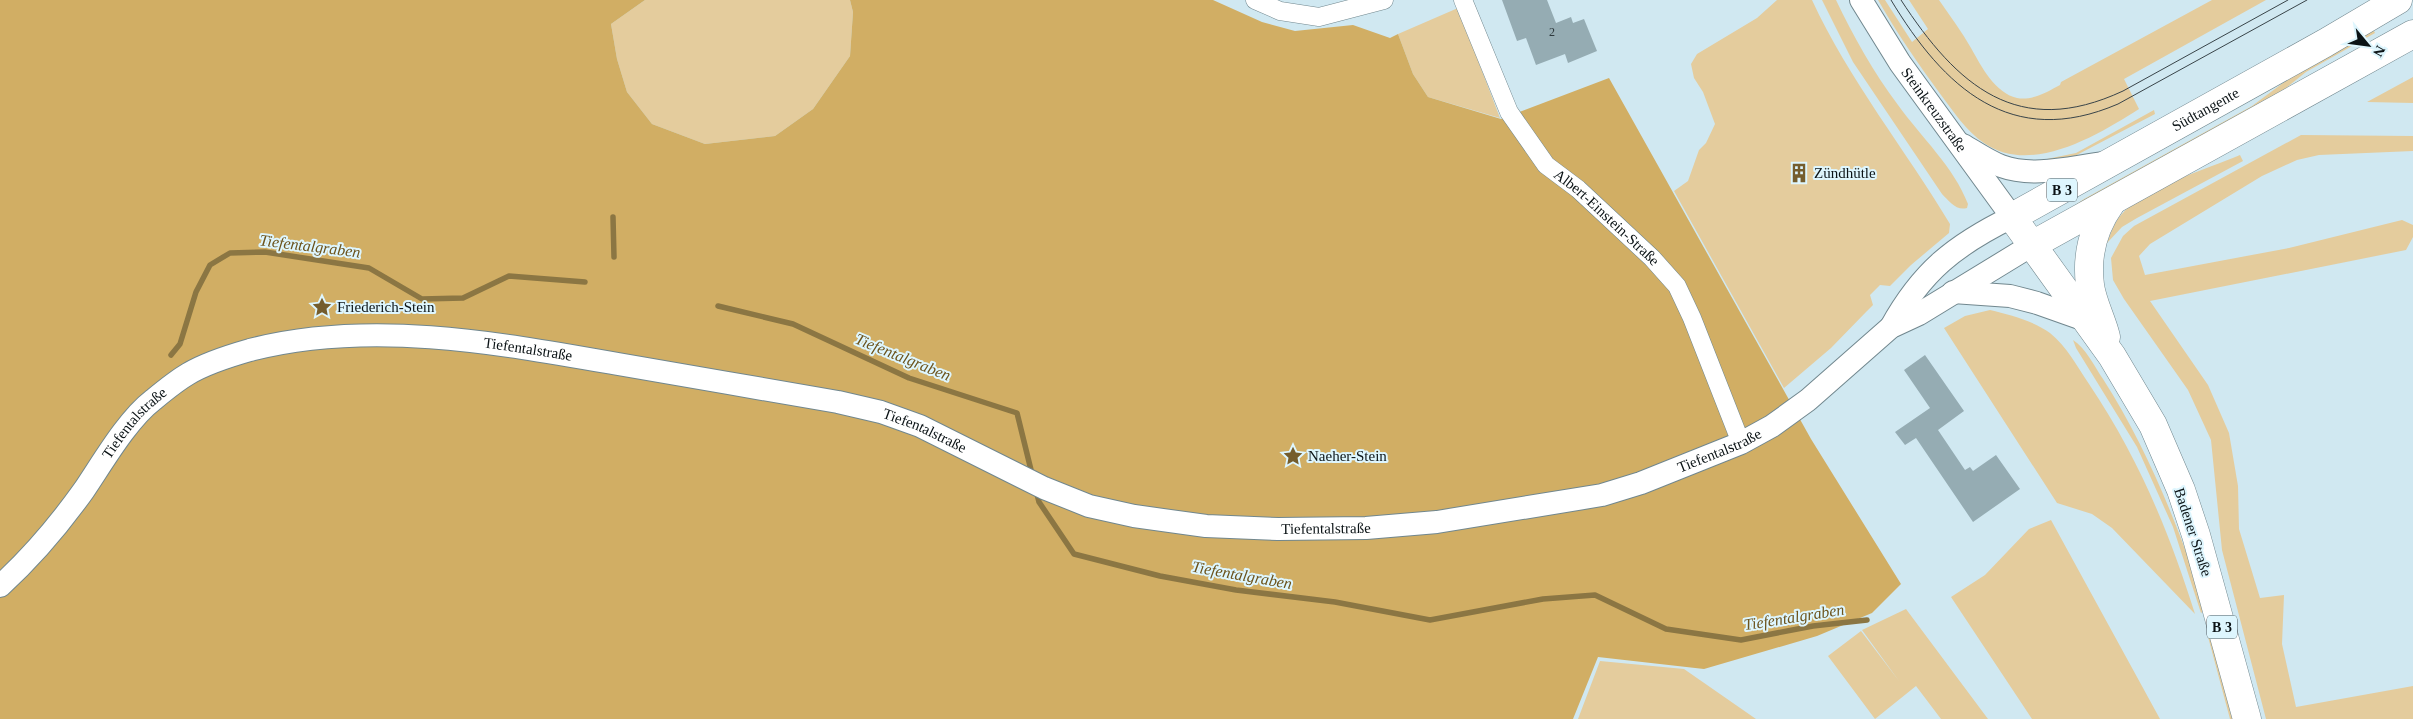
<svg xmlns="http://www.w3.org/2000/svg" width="2413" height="719" font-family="Georgia,serif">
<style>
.green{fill:#e4cc9d}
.forest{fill:#d1ae64}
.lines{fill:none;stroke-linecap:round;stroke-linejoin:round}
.stream{stroke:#8b7643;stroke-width:5.5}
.building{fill:#95acb3}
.minor-casing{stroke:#71878e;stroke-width:19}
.tertiary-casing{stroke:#71878e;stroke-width:24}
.primary-casing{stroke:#71878e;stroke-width:29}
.minor{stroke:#fff;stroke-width:18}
.tertiary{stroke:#fff;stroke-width:22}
.primary{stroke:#fff;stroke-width:28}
.tram{stroke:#394449;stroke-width:1}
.labels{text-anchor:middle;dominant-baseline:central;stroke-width:4;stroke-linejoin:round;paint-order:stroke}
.number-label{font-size:12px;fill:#2e393d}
.shield{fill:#def6fe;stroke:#4a575c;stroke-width:1}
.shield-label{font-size:14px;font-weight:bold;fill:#0b1316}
.street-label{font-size:15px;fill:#0b1316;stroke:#def6fe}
.poi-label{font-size:15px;fill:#0b1316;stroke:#def6fe;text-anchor:start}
.water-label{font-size:16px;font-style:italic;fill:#6c531c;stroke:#def6fe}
</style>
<rect width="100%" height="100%" fill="#d0e8f1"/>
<!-- green -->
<path class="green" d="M645,0H850L853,12L850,56L813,109L775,136L705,144L652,124L627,92L617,59L611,24Z
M1777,0H1812C1849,80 1905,149 1950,224L1949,233L1911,265L1890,286L1880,285L1870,295L1873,305L1867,311L1831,348L1784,388L1674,191L1688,181L1699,150L1706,143L1715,124L1703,92L1694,78L1691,64L1697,54L1757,18Z
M1822,0H1836C1853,36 1874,73 1898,105C1921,137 1954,167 1968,204L1967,208C1956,211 1949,201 1942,194L1853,62Z
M1878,0H1885L1912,42L1928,29L1909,0H1939C1950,16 1962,32 1971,48C1981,66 1995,93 2017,98C2032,101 2047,92 2060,85L2061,82L2212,0H2266L2124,79L2139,109C2098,135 2031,176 1984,143C1966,131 1954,112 1941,95C1918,64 1897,33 1878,0Z
M1458,8L1500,118L1428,97L1413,74L1398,34Z
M2373,29L2375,33L2306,72L2281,92L2062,214L2084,199L2252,106L2295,74Z
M2413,77V103L2367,102Z
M2154,110L2155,114L2071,158L2042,160L2076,153Z
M2301,135L2413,136V151L2319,155L2297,160L2262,176L2150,244L2139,256L2145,275L2289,248L2402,220L2413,225V237L2406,250L2150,301L2208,385L2229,433L2238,486L2239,529L2260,598L2284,595L2282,644L2296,707L2413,686V719H2266L2222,550L2211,440L2188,390L2124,299L2113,280L2111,258L2123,236L2134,226Z
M2240,155L2243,161L2137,218L2122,227L2107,243C2111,233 2114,223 2121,215C2143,188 2207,169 2240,155Z
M1990,310C2010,315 2034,321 2050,333C2067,347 2077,366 2089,384C2138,457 2169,531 2195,614L2112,528L2092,514L2057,503L1944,328L1965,316Z
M2073,340C2086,348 2094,366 2103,379C2149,451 2179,528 2206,609L2201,613L2173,527L2137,447L2076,348Z
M2051,520L2160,719H2032L1951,597L1985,575L2029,529Z
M1906,609L1988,719H1941L1916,686L1875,719L1828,656L1861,631L1899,681L1862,630Z
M2212,632L2237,719H2230L2207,633Z
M1600,661L1684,669L1756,719H1578Z"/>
<!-- forest -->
<path class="forest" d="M0,0H645L611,24L617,59L627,92L652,124L705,144L775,136L813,109L850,56L853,12L850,0H1213L1262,22L1295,31L1353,25L1390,38L1398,34L1413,74L1428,97L1501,119L1609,78L1811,439L1901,584L1872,613L1817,636L1704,669L1598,657L1573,719H0Z"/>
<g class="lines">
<!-- stream -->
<path class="stream" d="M613,217L614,257
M718,306L793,324L909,378L1017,413L1032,474
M171,355L180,344L196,292L210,265L230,253L265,252L369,268L422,299L463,298L509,276L585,282
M1036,490L1039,502L1074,554L1160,576L1236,590L1335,602L1430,620L1543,599L1595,595L1666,629L1741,640L1813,626L1867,620"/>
</g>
<!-- building -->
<path class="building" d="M1502,0H1547L1556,23L1571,17L1573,23L1584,19L1597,51L1568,63L1565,54L1536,65L1526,38L1517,41Z
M1791 174a8 8 0 1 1 16 0a8 8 0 1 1-16 0Z
M1925,355L1964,411L1938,430L1965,470L1970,467L1973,471L1996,455L2020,489L1973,522L1916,438L1905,445L1895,432L1930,408L1904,370Z"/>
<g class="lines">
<defs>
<g id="minor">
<path d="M1255,0L1280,11L1319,17L1384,0"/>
<path id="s1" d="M1463,0L1509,112L1546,165L1578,189L1652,258L1677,286L1692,318L1741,443"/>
</g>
<g id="tertiary">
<path id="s2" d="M1861,0L1900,63L2012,217C1955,245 1922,271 1891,327"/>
<path d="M1963,145C1975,152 1988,161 2001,166C2034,178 2071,167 2105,163"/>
<path d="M1953,292L2010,296L2037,303L2085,320"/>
<path id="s3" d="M0,586C32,557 59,525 84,490C103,462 127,420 153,400C164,391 176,381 188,374C206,363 229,356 250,350C369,319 499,343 618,364C691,377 765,389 838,402L881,412L920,426L1044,488L1089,506L1134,516L1206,526L1278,529L1366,528L1437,522L1602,495L1641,483L1741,443L1772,426L1808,400L1891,327L1919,314L2032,245"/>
</g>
<g id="primary">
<path d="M2032,245L2413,34"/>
<path d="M2106,337C2102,320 2092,302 2090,285C2086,254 2093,228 2111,203"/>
<path id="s4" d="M2247,719L2196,535L2181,490L2153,425L2112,356L2012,217L2325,43L2398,0"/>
</g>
</defs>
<!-- minor casing -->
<use href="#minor" class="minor-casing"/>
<!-- tertiary casing -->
<use href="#tertiary" class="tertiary-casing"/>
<!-- primary casing -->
<use href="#primary" class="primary-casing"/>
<!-- minor -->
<use href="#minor" class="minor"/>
<!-- tertiary -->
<use href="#tertiary" class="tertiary"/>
<!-- primary -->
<use href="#primary" class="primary"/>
<!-- tram -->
<path class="tram" d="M1891,0C1944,88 2011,150 2118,104L2307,0
M1901,0C1957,86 2018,140 2123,91L2288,0"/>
</g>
<!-- icons -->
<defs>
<symbol id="building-bare" viewBox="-9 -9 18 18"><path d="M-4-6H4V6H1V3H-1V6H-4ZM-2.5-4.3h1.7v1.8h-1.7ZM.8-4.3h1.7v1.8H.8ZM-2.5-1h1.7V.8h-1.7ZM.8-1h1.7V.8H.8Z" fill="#745d2d" stroke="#def6fe" stroke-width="2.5" paint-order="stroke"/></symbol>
<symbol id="sight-bare" viewBox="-9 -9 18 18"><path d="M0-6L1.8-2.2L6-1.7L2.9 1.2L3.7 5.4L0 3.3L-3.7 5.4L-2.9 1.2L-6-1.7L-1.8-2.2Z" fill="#745d2d" stroke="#def6fe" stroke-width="2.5" paint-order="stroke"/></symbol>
</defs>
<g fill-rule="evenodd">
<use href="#building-bare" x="1785" y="159" width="28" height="28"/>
<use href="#sight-bare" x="308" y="293" width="28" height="28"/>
<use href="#sight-bare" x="1279" y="442" width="28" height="28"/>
</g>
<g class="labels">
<!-- number labels -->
<g class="number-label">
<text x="1552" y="32">2</text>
</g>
<!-- shield labels -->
<g class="shield">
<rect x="2047" y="178.5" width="30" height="23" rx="4"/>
<rect x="2207" y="615.5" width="30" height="23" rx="4"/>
</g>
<g class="shield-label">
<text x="2062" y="190">B 3</text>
<text x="2222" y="627">B 3</text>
</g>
<!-- street labels -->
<g class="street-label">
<text stroke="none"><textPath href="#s4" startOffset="782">Südtangente</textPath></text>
<text stroke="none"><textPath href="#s2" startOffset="132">Steinkreuzstraße</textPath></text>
<text stroke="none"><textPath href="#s1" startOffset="266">Albert-Einstein-Straße</textPath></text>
<text stroke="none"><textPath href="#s3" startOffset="632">Tiefentalstraße</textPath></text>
<text stroke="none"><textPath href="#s3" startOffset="212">Tiefentalstraße</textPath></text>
<text stroke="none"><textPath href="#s3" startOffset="1038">Tiefentalstraße</textPath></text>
<text stroke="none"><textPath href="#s3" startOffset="1862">Tiefentalstraße</textPath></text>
<text stroke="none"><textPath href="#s3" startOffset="1458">Tiefentalstraße</textPath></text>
<text transform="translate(2193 532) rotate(72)">Badener Straße</text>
</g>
<!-- poi labels -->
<g class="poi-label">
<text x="1814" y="173">Zündhütle</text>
<text x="337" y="307">Friederich-Stein</text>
<text x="1308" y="456">Naeher-Stein</text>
</g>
<!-- water labels -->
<g class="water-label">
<text transform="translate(310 246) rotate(7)">Tiefentalgraben</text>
<text transform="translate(903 357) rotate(22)">Tiefentalgraben</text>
<text transform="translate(1242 575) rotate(10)">Tiefentalgraben</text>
<text transform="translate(1794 617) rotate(-9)">Tiefentalgraben</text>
</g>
</g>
<!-- north arrow -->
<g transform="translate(2368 45) rotate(119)" stroke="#def6fe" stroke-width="4" paint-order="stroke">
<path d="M0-4L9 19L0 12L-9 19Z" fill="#0b1316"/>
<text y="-8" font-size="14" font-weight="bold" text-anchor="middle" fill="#0b1316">N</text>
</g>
</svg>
